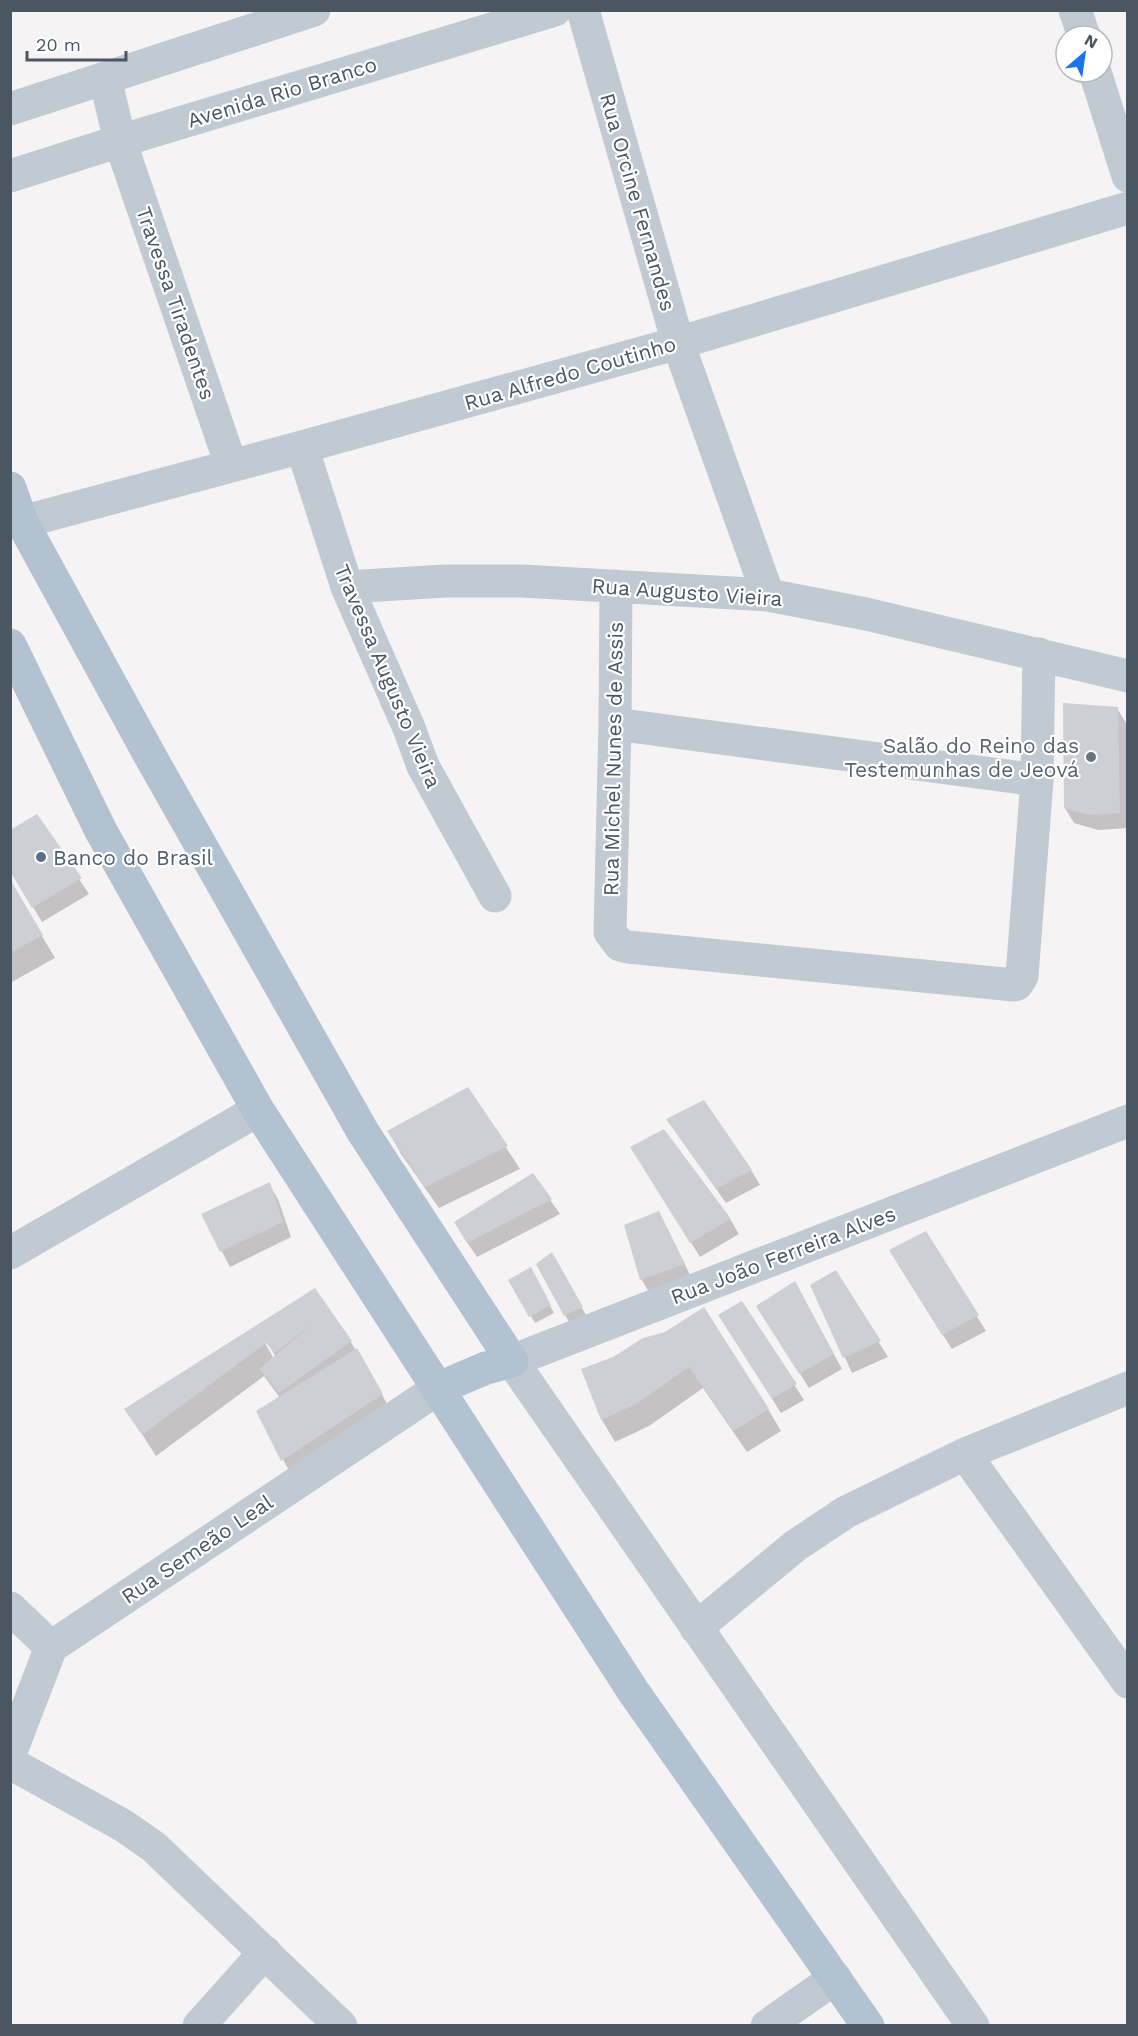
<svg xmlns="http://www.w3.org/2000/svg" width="1138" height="2036" font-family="'Work Sans',sans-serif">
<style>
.shadow{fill:#0003;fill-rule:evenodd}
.building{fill:#cdcfd5}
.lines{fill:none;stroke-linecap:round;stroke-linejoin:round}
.minor{stroke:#c1cad2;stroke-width:33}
.major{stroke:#b3c2d1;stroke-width:33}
.worship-dot{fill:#6b7280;stroke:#fff;stroke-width:2}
.service-dot{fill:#5c6f8a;stroke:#fff;stroke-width:2}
.labels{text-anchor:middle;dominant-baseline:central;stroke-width:4.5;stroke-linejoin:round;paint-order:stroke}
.street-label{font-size:21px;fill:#4a5661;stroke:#fff}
.worship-label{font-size:21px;fill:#5b616d;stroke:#fff;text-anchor:end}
.service-label{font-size:21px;fill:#4e5e75;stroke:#fff;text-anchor:start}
</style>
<rect width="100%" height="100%" fill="#f5f3f3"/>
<!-- shadow -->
<path class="shadow" d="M1117,708L1126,723L1128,828L1098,830L1074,823L1065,808Z
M37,816L89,894L42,922L10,869Z
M10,882L55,958L10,983Z
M468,1089L520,1169L439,1208L401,1154L389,1132Z
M668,1120L751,1170L760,1185L726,1203Z
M641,1162L730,1219L739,1234L700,1257Z
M533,1175L560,1214L477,1257L464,1238Z
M269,1184L278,1199L291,1237L230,1267L203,1215Z
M626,1226L667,1228L692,1279L650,1294L642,1280Z
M925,1233L986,1331L952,1349L899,1266Z
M551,1254L590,1322L574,1330L565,1315Z
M530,1269L554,1313L535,1323L510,1280Z
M835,1272L888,1357L852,1373L812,1285Z
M803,1298L842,1369L809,1388L767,1321Z
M742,1303L804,1400L781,1413L729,1330Z
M330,1310L370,1372L394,1417L295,1482L258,1412L280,1398L264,1376L156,1456L126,1409ZM267,1342L276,1357L274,1359L265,1343Z
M643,1339L768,1409L781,1431L747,1452L703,1388L649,1426L615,1442L602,1420L583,1370L613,1359Z"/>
<!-- building -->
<path class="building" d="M1063,703L1118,707L1120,813L1088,815L1064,808Z
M37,814L82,878L32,908L10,871V830Z
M10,879L43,935L10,953Z
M468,1087L508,1146L425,1187L387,1131Z
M704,1100L752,1170L716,1189L666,1119Z
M664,1129L731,1219L690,1243L630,1147Z
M533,1173L552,1199L467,1243L454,1222Z
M270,1182L283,1222L220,1252L201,1214Z
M659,1211L685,1264L640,1280L624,1225Z
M926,1231L979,1315L942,1335L889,1250Z
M552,1252L583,1307L564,1316L536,1264Z
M531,1267L551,1305L529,1317L508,1280Z
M836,1270L881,1341L843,1358L810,1285Z
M795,1281L834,1354L799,1374L756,1306Z
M315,1288L352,1341L279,1393L259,1369L317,1320L275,1353L266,1343L142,1435L124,1409Z
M742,1301L797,1384L772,1399L718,1315Z
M704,1307L769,1409L733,1431L689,1367L636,1404L601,1420L581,1369L613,1357L643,1338L665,1332Z
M357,1348L383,1394L281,1461L256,1411Z"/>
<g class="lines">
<!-- minor -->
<path class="minor" d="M583,10L678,343L768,595
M1075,10L1084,36
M1095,72L1128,176
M105,78L120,141L231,465
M10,109L314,10
M10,176L120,141L555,10
M302,447L347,587L409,728L423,766L495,896
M22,522L302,447L678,343L1128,208
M616,586L615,724L610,932L620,945L628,947L1014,985L1017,984L1022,976L1037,780L1039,654
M347,587L445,581H522L768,595L866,614L1128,676
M615,724L1037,780
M10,1253L258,1110
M965,1454L1128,1682
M10,1608L51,1647
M696,1628L795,1546L846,1512L965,1454L1128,1388
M10,1754L51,1647L439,1388
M10,1763L124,1826L154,1847L341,2026
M199,2026L265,1952
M767,2026L835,1978
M973,2026L512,1361L1128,1121"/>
<!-- major -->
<path class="major" d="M10,488L22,522L149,754L363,1132L512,1361L486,1368L439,1388
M10,645L101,831L258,1110L633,1691L868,2026"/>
</g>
<!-- markers -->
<circle class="worship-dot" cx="1091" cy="757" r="6"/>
<circle class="service-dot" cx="41" cy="857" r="6"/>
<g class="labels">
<!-- street labels -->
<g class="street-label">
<text transform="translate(282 92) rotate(-17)">Avenida Rio Branco</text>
<text transform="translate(638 202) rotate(74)">Rua Orcine Fernandes</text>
<text transform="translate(176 303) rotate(71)">Travessa Tiradentes</text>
<text transform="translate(570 373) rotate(-16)">Rua Alfredo Coutinho</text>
<text transform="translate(687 592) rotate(4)">Rua Augusto Vieira</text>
<text transform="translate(388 676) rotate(67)">Travessa Augusto Vieira</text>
<text transform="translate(613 759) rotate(-89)">Rua Michel Nunes de Assis</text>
<text transform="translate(783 1255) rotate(-21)">Rua João Ferreira Alves</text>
<text transform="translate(197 1549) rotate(-34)">Rua Semeão Leal</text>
</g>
<!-- worship labels -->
<g class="worship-label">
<text x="1079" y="745">Salão do Reino das<tspan x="1079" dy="24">Testemunhas de Jeová</tspan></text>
</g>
<!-- service labels -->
<g class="service-label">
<text x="53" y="857">Banco do Brasil</text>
</g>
</g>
<!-- border -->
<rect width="1138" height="2036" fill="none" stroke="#4a5661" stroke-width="24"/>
<!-- north arrow -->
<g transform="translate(1084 54) rotate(29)"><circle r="28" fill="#ffffff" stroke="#b7bbc0" stroke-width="1.5"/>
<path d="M0-4.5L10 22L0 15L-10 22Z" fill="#1a73e8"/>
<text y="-9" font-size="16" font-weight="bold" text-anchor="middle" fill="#4a5661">N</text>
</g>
<!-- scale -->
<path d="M27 51v9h99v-9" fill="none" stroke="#4a5661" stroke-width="3"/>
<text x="36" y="51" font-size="18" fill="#4a5661" stroke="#ffffff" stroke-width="4.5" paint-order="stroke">20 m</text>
</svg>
